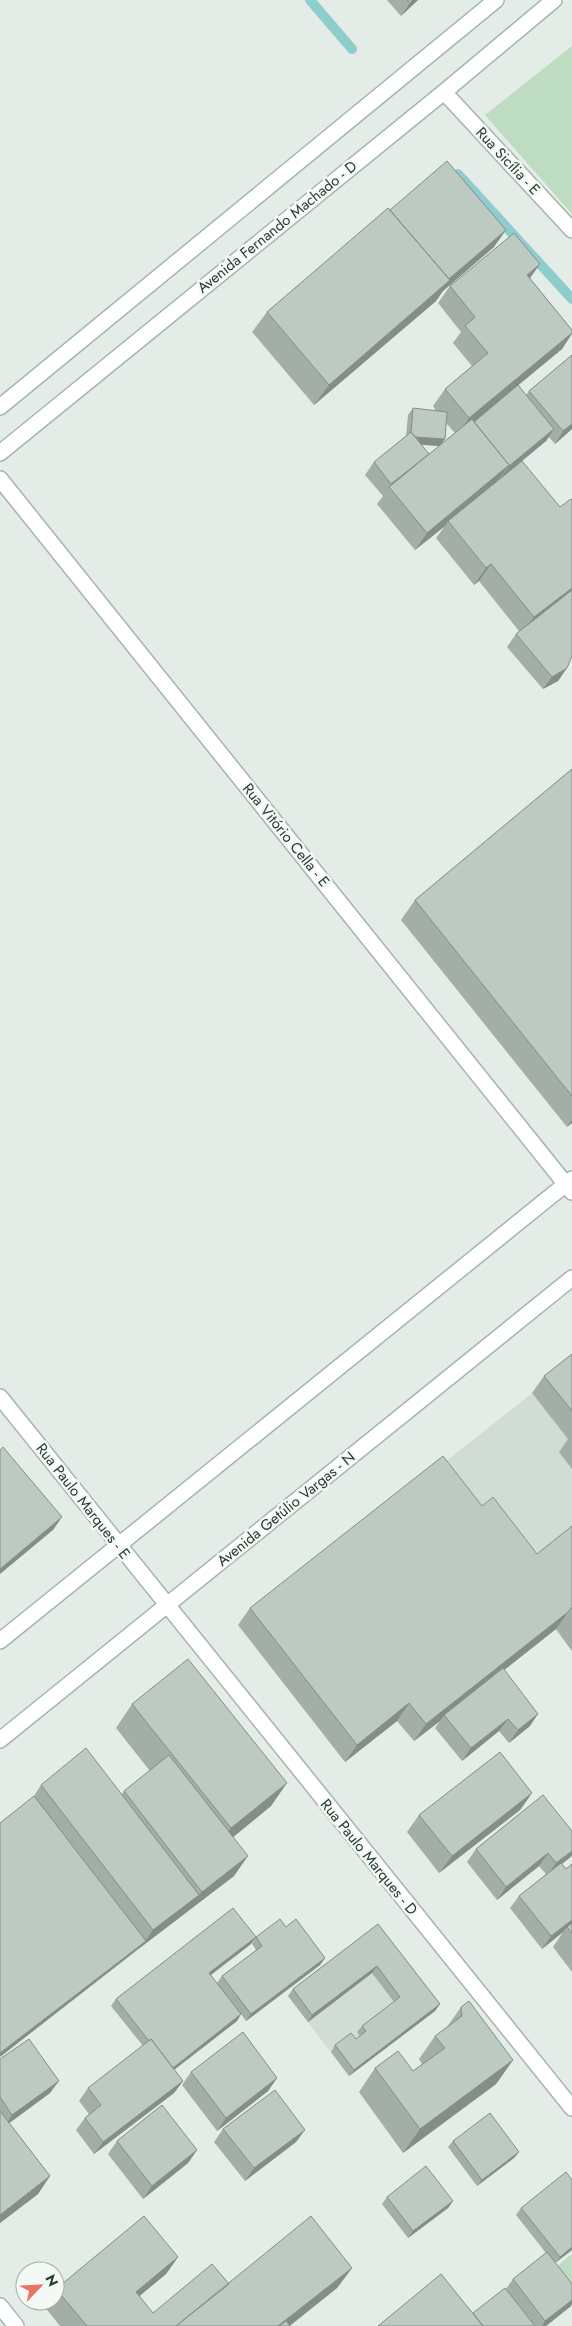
<svg xmlns="http://www.w3.org/2000/svg" width="572" height="2326" font-family="Jost,sans-serif">
<style>
.built{fill:#d2dcd6}
.green{fill:#bedcc1}
.lines{fill:none;stroke-linecap:round;stroke-linejoin:round}
.stream{stroke:#8fcdcd;stroke-width:10}
.street-casing{stroke:#a6b4ad;stroke-width:18}
.secondary-casing{stroke:#a2b7ad;stroke-width:18}
.street{stroke:#fff;stroke-width:15}
.secondary{stroke:#fff;stroke-width:15}
.wall{fill:#a2aea7;fill-rule:evenodd}
.shaded-wall{fill:#848d88}
.building{fill:#bccac2;stroke:#848d88}
.labels{text-anchor:middle;dominant-baseline:central;stroke-width:5;stroke-linejoin:round;paint-order:stroke}
.street-label{font-size:15px;fill:#243c32;stroke:#f4f9f5}
</style>
<rect width="100%" height="100%" fill="#e3ece7"/>
<!-- built -->
<path class="built" d="M572,1362V1651L555,1629L514,1662L390,1505Z
M373,1931L435,2011L349,2076L288,1996Z"/>
<!-- green -->
<path class="green" d="M572,46V214L485,115Z
M572,2254V2300L549,2273Z"/>
<g class="lines">
<!-- stream -->
<path class="stream" d="M310,0L352,49
M458,174L572,299"/>
<defs>
<path id="street" d="M444,92L572,230
M0,479L572,1192
M0,1397L572,2108"/>
<path id="secondary" d="M0,407L496,0
M0,453L444,92L554,0
M0,1641L572,1179
M0,1740L572,1278
M0,2306L16,2326"/>
</defs>
<!-- street casing -->
<use href="#street" class="street-casing"/>
<!-- secondary casing -->
<use href="#secondary" class="secondary-casing"/>
<!-- street -->
<use href="#street" class="street"/>
<!-- secondary -->
<use href="#secondary" class="secondary"/>
</g>
<!-- wall -->
<path class="wall" d="M387,0H418L401,16Z
M390,210L494,247L443,291L436,301L314,405L252,332L267,312Z
M530,278L572,330V334L562,349L518,385L526,395L529,391L572,355V429L555,444L549,437L546,441L516,466L567,668L558,681L543,689L507,647L516,634L519,631L479,581L474,585L436,538L445,526L415,550L377,504L383,496L365,475L374,462L406,436L408,415L413,408L436,411L433,406L445,389L472,366L453,343L461,332L438,303L450,286ZM446,423L455,433L441,444L445,439ZM421,445L439,446L428,455Z
M572,769V1123L567,1127L401,920L415,900Z
M572,1354V1469L559,1452L568,1439L532,1393L544,1376Z
M482,1506L537,1554L572,1526V1651L556,1629L504,1670L530,1726L509,1743L499,1731L462,1761L435,1728L440,1721L414,1741L397,1721L345,1762L238,1625L250,1608Z
M132,1704L271,1806L233,1837L234,1876L141,1947L34,1796L41,1785L122,1794L124,1791L150,1771L116,1728Z
M532,1793L520,1810L439,1873L407,1832L419,1815Z
M543,1795L562,1864L566,1869L572,1864V1972L553,1947L563,1932L542,1949L510,1908L519,1896L546,1874L539,1866L497,1900L467,1862L476,1849Z
M378,1924L440,2004L435,2011L349,2076L331,2052L335,2045L356,2039L360,2036L357,2032L362,2026L394,2002L372,1973L308,2022L288,1996L293,1989Z
M286,1927L325,1958L320,1965L246,2021L241,2014L237,2021L174,2070L183,2081L174,2093L94,2154L76,2130L85,2118L89,2114L79,2101L88,2088L143,2046L111,2006L116,1999L256,1937L251,1944L211,1975L217,1983L222,1976L256,1950L252,1944L256,1937Z
M461,2007L513,2060L496,2084L403,2153L359,2092L375,2068L413,2071L422,2064L419,2059L435,2036L447,2027Z
M0,2059L50,2093L9,2123L50,2176L38,2194L0,2223Z
M191,2072L277,2078L268,2091L217,2131L182,2085Z
M223,2129L296,2142L245,2181L214,2142Z
M117,2141L197,2150L188,2163L143,2199L108,2154Z
M453,2141L519,2152L514,2158L477,2186L448,2147Z
M387,2197L453,2201L448,2208L408,2238L382,2204Z
M521,2208L572,2250L555,2263L571,2306L546,2326H378L473,2313L506,2289L513,2279L546,2253L516,2215Z
M178,2257L166,2274L139,2296L153,2313L229,2284L352,2268L337,2288L290,2326H60L44,2306L48,2301H55V2290L56,2289Z"/>
<!-- shaded-wall -->
<path class="shaded-wall" d="M413,0H418L401,16L410,3Z
M506,230L494,247L443,291L436,301L314,405L329,385L446,281Z
M540,264L528,281L527,275Z
M572,333L562,349L457,436L469,418Z
M572,424V429L555,444L563,431Z
M554,429L546,441L500,479L509,466Z
M410,436L445,439L440,446L406,443Z
M429,454L389,487L382,497L391,484Z
M509,465L497,482L448,521L445,526L415,550L427,533Z
M491,564L479,581L474,585L486,568Z
M572,588V596L521,634L534,617Z
M567,668L558,681L543,689L552,677Z
M572,1120V1123L567,1127Z
M62,1517L53,1530L0,1574V1569Z
M568,1612L556,1629L445,1717L444,1715L440,1721L414,1741L426,1724Z
M409,1703L397,1721L345,1762L357,1745Z
M538,1714L530,1726L509,1743L518,1730Z
M508,1719L499,1731L462,1761L471,1748Z
M287,1783L271,1806L215,1852L231,1828Z
M532,1793L520,1810L439,1873L452,1856Z
M572,1851V1856L547,1876L556,1863Z
M548,1853L539,1866L497,1900L506,1887Z
M248,1856L234,1876L141,1947L153,1930L199,1895L202,1892Z
M572,1920V1925L567,1927L563,1932L542,1949L551,1936Z
M256,1937L251,1944L204,1980L209,1973Z
M146,1941L141,1947L0,2057V2053Z
M325,1958L320,1965L246,2021L251,2014Z
M377,1966L372,1973L308,2022L312,2015Z
M440,2004L435,2011L349,2076L354,2070Z
M241,2014L237,2021L166,2076L171,2069Z
M513,2060L496,2084L403,2153L420,2129Z
M277,2078L268,2091L217,2131L226,2118Z
M59,2081L50,2093L4,2127L12,2115Z
M183,2081L174,2093L94,2154L103,2142Z
M305,2130L296,2142L245,2181L254,2168Z
M197,2150L188,2163L143,2199L152,2186Z
M519,2152L514,2158L477,2186L482,2180Z
M50,2176L38,2194L0,2223V2215Z
M453,2201L448,2208L408,2238L413,2231Z
M572,2247V2250L555,2263L560,2257Z
M178,2257L166,2274L124,2309L136,2292Z
M352,2268L337,2288L289,2326H278Z
M572,2300V2304L571,2306L546,2326H542L545,2321Z"/>
<!-- building -->
<path class="building" d="M407,0H413L410,3Z
M447,161L506,230L449,279L390,210Z
M388,208L450,280L329,385L267,312Z
M514,233L540,264L527,275L572,330V333L469,418L445,389L488,353L465,326L475,317L450,286Z
M572,355V424L563,431L529,391Z
M518,385L554,429L509,466V465L474,422Z
M413,408L447,412L445,439L415,437L411,432V433Z
M472,419L509,465L427,533L389,487Z
M411,432L429,454L391,484L374,462Z
M522,461L560,507L571,499L572,500V588L534,617L491,564L486,568L448,521Z
M572,590V656L567,668L552,677L516,634Z
M572,769V1096L415,900Z
M572,1354V1411L544,1376Z
M3,1447L62,1517L0,1569V1450Z
M443,1456L482,1506L493,1497L537,1554L572,1526V1607L568,1612L426,1724L409,1703L357,1745L250,1608Z
M188,1659L287,1783L231,1828L132,1704Z
M503,1668L538,1714L518,1730L508,1719L471,1748L444,1715Z
M86,1748L199,1895L153,1930L41,1785Z
M500,1752L532,1793L452,1856L419,1815Z
M169,1755L248,1856L202,1892L124,1791Z
M543,1795L572,1831V1851L556,1863L548,1853L506,1887L476,1849Z
M34,1796L146,1941L0,2053V1823Z
M561,1863L566,1869L572,1864V1920L551,1936L519,1896Z
M233,1908L256,1937L209,1973L241,2014L173,2068L151,2039L149,2041L116,1999Z
M280,1919L286,1927L296,1919L325,1958L251,2014L222,1976L262,1946L256,1937Z
M572,1923V1933L567,1927Z
M378,1924L440,2004L354,2070L335,2045L351,2033L356,2039L366,2031L362,2026L400,1997L377,1966L312,2015L293,1989Z
M469,2001L513,2060L420,2129L375,2068L398,2051L413,2071L445,2048L435,2036L462,2016L461,2007Z
M243,2032L277,2078L226,2118L191,2072Z
M29,2039L59,2081L12,2115L0,2097V2059Z
M151,2039L183,2081L103,2142L85,2118L101,2105L88,2088Z
M275,2090L305,2130L254,2168L223,2129Z
M162,2105L197,2150L152,2186L117,2141Z
M0,2111L50,2176L0,2215Z
M490,2113L519,2152L482,2180L453,2141Z
M426,2166L453,2201L413,2231L387,2197Z
M566,2172L572,2180V2247L560,2257L521,2208Z
M144,2216L178,2257L136,2292L153,2313L212,2264L229,2284L176,2326H87L56,2289Z
M311,2216L352,2268L278,2326H176Z
M547,2252L572,2284V2300L545,2321L513,2279Z
M441,2274L483,2326H378Z
M505,2288L535,2326H483L473,2313Z
M286,2321L290,2326H279Z"/>
<g class="labels">
<!-- street labels -->
<g class="street-label">
<text transform="translate(508 161) rotate(47)">Rua Sicília - E</text>
<text transform="translate(277 227) rotate(-39)">Avenida Fernando Machado - D</text>
<text transform="translate(286 835) rotate(51)">Rua Vitório Cella - E</text>
<text transform="translate(83 1501) rotate(52)">Rua Paulo Marques - E</text>
<text transform="translate(286 1509) rotate(-39)">Avenida Getúlio Vargas - N</text>
<text transform="translate(369 1857) rotate(51)">Rua Paulo Marques - D</text>
</g>
</g>
<!-- north arrow -->
<g transform="translate(40 2286) rotate(65)"><circle r="24" fill="#f4f9f5" stroke="#a1ada7"/>
<path d="M0-4L9 19L0 12L-9 19Z" fill="#e87265"/>
<text y="-8" font-size="14" font-weight="bold" text-anchor="middle" fill="#243c32">N</text>
</g>
</svg>
